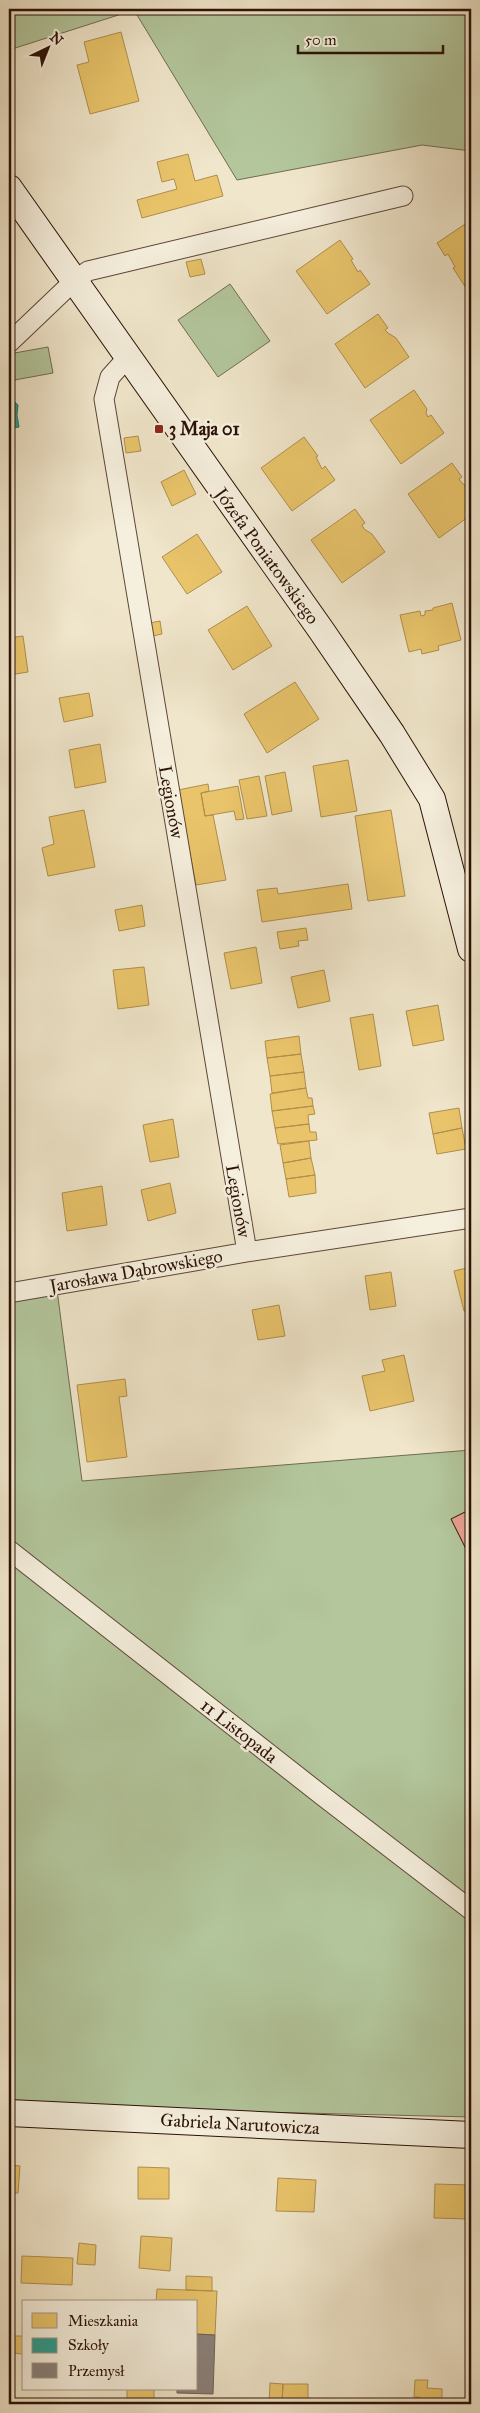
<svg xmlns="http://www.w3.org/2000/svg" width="480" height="2413" font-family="'IM FELL Great Primer',serif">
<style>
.green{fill:#b3c69c;stroke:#706c51}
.homes{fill:#e9c46a;stroke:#b08e4c}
.schools{fill:#2a9d8f;stroke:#2b7366}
.industry{fill:#8a817c;stroke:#6e5f59}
.building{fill:#e8a291;stroke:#2c1106}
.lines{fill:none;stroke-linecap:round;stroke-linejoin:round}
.street-casing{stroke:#5d4637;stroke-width:21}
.secondary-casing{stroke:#2c1106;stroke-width:28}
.street{stroke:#f5efdd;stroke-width:19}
.secondary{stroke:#f5efdd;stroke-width:26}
.poi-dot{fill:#8f2418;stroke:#f5efdd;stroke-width:2}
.labels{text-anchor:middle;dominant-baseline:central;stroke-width:5;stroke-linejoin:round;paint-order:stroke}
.poi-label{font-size:18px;font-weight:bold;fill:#2c1106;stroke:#f5efdd;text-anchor:start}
.street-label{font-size:18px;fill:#2c1106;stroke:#f5efdd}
</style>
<rect width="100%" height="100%" fill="#f0e6cb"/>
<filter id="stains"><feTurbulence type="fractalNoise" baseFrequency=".004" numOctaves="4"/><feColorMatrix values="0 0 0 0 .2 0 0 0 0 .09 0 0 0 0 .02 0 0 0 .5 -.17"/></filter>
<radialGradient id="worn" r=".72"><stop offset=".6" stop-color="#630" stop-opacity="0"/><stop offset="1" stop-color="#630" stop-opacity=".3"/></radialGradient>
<!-- green -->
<path class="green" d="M9,9H471V151L422,145L237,180L134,10L9,50Z
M230,284L270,341L218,377L178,320Z
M48,347L53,373L9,381V354Z
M56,1282L82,1481L471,1450V2117L9,2106V1288Z"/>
<!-- homes -->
<path class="homes" d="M121,32L139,101L90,114L77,65L89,62L84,42Z
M188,154L195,181L217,175L223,196L142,218L137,200L177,189L174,179L162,182L157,162Z
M471,220V284L466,288L453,268L455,267L448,254L445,256L437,243Z
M340,240L353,259L351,260L358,272L360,270L370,284L327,314L296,271Z
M201,259L205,274L190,277L186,262Z
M378,314L388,328L385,330L388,333L396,338L409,357L365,388L335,344Z
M414,390L427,409L426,413L428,417L431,415L444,433L401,464L370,420Z
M138,436L141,451L126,453L124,438Z
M304,437L318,456L316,457L322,469L325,466L335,480L292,511L261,468Z
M452,463L462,477L459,479L462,483L471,490V515L439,538L408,494Z
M184,470L196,494L172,506L161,482Z
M355,509L365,523L362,525L364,529L372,534L385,552L342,583L311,540Z
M197,534L222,572L187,594L162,557Z
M452,603L461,640L438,646L439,650L422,654L421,649L409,652L400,615L420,611L421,616L425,615V611L433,610V608Z
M247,606L272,646L233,670L208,630Z
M160,621L162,634L153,636L150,623Z
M23,636L28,672L9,675V638Z
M295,682L319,719L267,753L244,714Z
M89,693L93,716L64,722L59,698Z
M100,744L106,782L75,788L69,750Z
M348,760L357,811L321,817L313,766Z
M285,772L292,811L272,815L265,776Z
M259,776L267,816L247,819L239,780Z
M208,784L209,791L201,793L205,816L213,815L226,880L196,885L178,790Z
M238,786L244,819L236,820L234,811L205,816L201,793Z
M84,810L95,867L48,876L42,848L54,844L49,817Z
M391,810L405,896L368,901L355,816Z
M348,884L352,909L262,922L257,890L277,888L278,894Z
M142,905L145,926L119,931L115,910Z
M306,928L308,940L298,941L299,946L280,949L277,932Z
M256,947L262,983L231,989L224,953Z
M144,967L149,1005L118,1009L113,970Z
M324,970L330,1001L298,1008L291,977Z
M438,1005L444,1040L413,1046L406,1011Z
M373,1014L381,1066L359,1070L350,1018Z
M299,1036L301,1054L267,1058L265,1041Z
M301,1054L304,1072L270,1076L267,1058Z
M304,1072L306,1088L272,1093L270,1076Z
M306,1088L308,1098H312L313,1106L272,1111L270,1094Z
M313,1106L315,1114L308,1115L309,1124L275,1128L272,1111Z
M459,1108L462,1128L433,1134L429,1113Z
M173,1119L179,1157L150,1162L143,1125Z
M309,1124L310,1132H316L317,1140L278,1144L275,1128Z
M462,1128L466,1149L437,1154L433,1134Z
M309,1141L311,1158L283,1163L280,1145Z
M311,1158L315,1175L286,1179L283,1163Z
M315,1175L316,1193L289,1197L286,1179Z
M170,1183L176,1213L148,1221L141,1190Z
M102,1186L107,1225L67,1231L62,1193Z
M471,1267V1309L464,1311L454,1271Z
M391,1272L396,1306L370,1310L365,1276Z
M279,1305L285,1336L258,1340L252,1310Z
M404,1355L414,1401L370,1411L362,1376L385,1371L382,1360Z
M125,1379L127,1396L119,1397L127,1457L87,1462L77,1385Z
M9,2165L20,2166L18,2193H9Z
M138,2167L169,2168V2199H138Z
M278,2178L316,2180L314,2212L276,2211Z
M435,2184L470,2185L469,2219L434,2218Z
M141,2236L172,2238L170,2271L139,2268Z
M79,2243L96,2245L95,2265L77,2264Z
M22,2256L73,2258L72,2285L21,2283Z
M186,2276L212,2277V2291L186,2290Z
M157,2289L217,2291L215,2335L196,2334V2302H156Z
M9,2336H24L23,2354L11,2353L10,2374Z
M415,2380H428L427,2388L442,2389V2404H418L419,2397H414Z
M270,2383L283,2384L282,2404H269Z
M283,2384H308V2404H282Z
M127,2389H154V2404H127Z"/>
<!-- schools -->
<path class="schools" d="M13,390L14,401L18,405L17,415L19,427L9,429V391Z"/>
<!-- industry -->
<path class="industry" d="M196,2334L215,2335L213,2394L177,2393V2389H196Z"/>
<!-- building -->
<path class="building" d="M471,1509V1554L469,1555L451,1519Z"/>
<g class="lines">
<defs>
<path id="street" d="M9,343L74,281L88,271L403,196
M127,358L110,377L104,399L247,1252
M9,1293L247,1252L471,1218
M9,1550L324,1797L471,1910"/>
<path id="secondary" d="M9,188L321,630L392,734L432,799L471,949
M9,2113L471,2135"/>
</defs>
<!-- street casing -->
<use href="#street" class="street-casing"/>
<!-- secondary casing -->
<use href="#secondary" class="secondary-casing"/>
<!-- street -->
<use href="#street" class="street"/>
<!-- secondary -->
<use href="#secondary" class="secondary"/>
</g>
<!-- markers -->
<rect class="poi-dot" x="154" y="424" width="10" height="10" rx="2.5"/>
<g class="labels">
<!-- poi labels -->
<g class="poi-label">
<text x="169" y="429">3 Maja 01</text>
</g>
<!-- street labels -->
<g class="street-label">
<text transform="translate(267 556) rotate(54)">Józefa Poniatowskiego</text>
<text transform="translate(171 802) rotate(80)">Legionów</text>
<text transform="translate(238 1201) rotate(80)">Legionów</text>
<text transform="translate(136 1271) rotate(-10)">Jarosława Dąbrowskiego</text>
<text transform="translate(239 1731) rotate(38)">11 Listopada</text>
<text transform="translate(240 2124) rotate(3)">Gabriela Narutowicza</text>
</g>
</g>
<!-- margin -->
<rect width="480" height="2413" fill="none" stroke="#f0e6cb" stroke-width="30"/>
<rect x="10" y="10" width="460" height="2393" fill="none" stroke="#2c1106" stroke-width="2.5"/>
<rect x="15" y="15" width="450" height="2383" fill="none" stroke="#2c1106"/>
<!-- legend -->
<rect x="22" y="2300" width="175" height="90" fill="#f5efdd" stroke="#a59687"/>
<rect x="32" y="2313" width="25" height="15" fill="#e9c46a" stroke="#a59687"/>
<text x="68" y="2326" font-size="15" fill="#2c1106">Mieszkania</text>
<rect x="32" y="2338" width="25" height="15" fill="#2a9d8f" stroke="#a59687"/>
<text x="68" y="2350" font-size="15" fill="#2c1106">Szkoły</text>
<rect x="32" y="2363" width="25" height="15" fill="#8a817c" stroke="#a59687"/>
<text x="68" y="2376" font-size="15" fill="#2c1106">Przemysł</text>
<!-- north arrow -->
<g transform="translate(48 48) rotate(43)" stroke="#f5efdd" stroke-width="4" paint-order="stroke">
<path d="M0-4L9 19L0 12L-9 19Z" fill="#2c1106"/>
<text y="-8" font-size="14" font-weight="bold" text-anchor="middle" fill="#2c1106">N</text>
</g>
<!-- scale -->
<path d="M298 45v8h145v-8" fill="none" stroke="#2c1106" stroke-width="2.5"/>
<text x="305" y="45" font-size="15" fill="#2c1106" stroke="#f5efdd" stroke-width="4" paint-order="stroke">50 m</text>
<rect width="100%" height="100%" filter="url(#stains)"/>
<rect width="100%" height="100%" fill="url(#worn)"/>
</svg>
